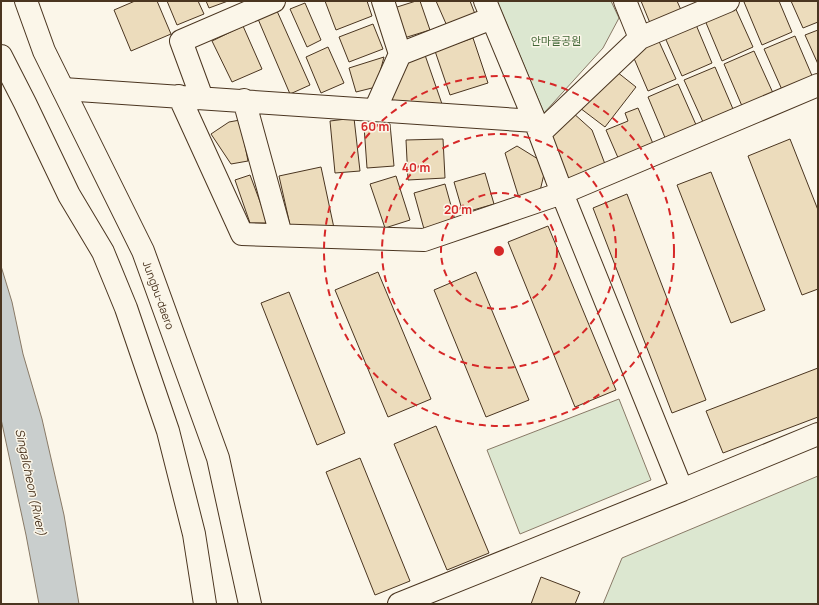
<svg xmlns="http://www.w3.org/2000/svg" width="819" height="605" font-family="Manrope,'Noto Sans KR',sans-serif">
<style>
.green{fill:#dce7d0;stroke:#887966}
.water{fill:#c9cecd;stroke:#887966}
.building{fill:#ecdcbc;stroke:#4a3520}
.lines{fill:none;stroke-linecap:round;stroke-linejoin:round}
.minor-casing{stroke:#4a3520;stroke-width:24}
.major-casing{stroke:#4a3520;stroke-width:24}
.minor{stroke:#fbf6e9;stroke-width:22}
.major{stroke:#fbf6e9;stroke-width:22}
.ring{fill:none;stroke:#d62828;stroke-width:2;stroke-dasharray:7 5}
.labels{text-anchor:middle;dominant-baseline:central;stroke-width:3;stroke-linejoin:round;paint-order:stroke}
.park-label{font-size:11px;fill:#436837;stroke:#fbf6e9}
.street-label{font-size:11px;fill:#4a3520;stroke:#fbf6e9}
.water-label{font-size:12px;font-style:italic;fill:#4a3520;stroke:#fbf6e9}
.centre{fill:#d62828;stroke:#fbf6e9;stroke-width:2}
.ring-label{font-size:12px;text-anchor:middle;font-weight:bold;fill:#d62828;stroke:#fbf6e9;stroke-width:3;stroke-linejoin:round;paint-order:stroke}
</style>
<rect width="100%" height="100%" fill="#fbf6e9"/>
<!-- green -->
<path class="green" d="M497,1H611L619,18L603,48L544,113Z
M619,399L651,480L520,534L487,450Z
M818,476V604H603L622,558Z"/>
<!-- water -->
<path class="water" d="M1,266L12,302L23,354L42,419L64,515L79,604H39L26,535L1,419Z"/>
<!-- building -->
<path class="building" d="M135,1H157L171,34L131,51L114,10Z
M167,1H198L204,14L177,25Z
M206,1H228L209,8Z
M325,1H367L372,16L336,30Z
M416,1H420L430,30L404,38L394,8Z
M436,1H470L475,14L447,26Z
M641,1H677L681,10L650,23Z
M747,1H779L792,32L762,45L744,2Z
M791,1H818V22L803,28Z
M305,3L321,40L307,47L290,9Z
M734,5L753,47L722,61L704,18Z
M277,11L310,85L290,94L258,19Z
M694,20L712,63L682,76L663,33Z
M373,24L383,49L349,62L339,37Z
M243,26L262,69L232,82L212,41Z
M818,30V64L805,35Z
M795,36L813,78L783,92L764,49Z
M657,37L676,79L648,91L630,49Z
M473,38L488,83L450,95L435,51Z
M328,47L344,83L321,93L306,57Z
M754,51L773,93L742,106L724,64Z
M425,55L442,104L389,100L408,61Z
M384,57L376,87L356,92L349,68Z
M715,67L733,109L703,122L684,80Z
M612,68L636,87L605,127L580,108Z
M678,84L697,127L666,140L648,97Z
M638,108L654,146L619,160L606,130L628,121L625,113Z
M572,112L592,130L605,164L565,180L549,139Z
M354,118L360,171L335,173L330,121Z
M240,120L248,161L231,164L211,134L229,122Z
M390,124L394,166L367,168L364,126Z
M443,139L445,178L408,180L406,140Z
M790,139L818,210V289L802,295L748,156Z
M517,146L538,159L544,174L540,191L519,198L505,153Z
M321,167L334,228L290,225L279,176Z
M711,172L765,310L731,323L677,185Z
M485,173L494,204L463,213L454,182Z
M250,175L268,223H250L235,180Z
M396,176L410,220L385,228L370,184Z
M445,184L455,220L424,229L414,193Z
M627,194L706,400L672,413L593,208Z
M548,226L616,390L575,407L508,242Z
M378,272L431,399L388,417L335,290Z
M476,272L529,400L486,417L434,290Z
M289,292L345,433L317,445L261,303Z
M818,368V417L723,453L706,411Z
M436,426L489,553L447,570L394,444Z
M360,458L410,581L375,595L326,472Z
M541,577L580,592L575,604H531Z"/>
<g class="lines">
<defs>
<path id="minor" d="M383,1L400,54L492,18
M640,38L728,1
M63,89L535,121L485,1
M179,96L242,234L424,240L562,193L818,85
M202,98L181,41L274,1
M244,100L281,235
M375,110L400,54
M540,133L640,38L625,1
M682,490L818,434
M399,604L682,490L562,193L535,121"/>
<path id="major" d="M26,1L44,51L143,251L218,458L250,604
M1,56L25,103L69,195L103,252L126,308L168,431L194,534L205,604"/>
</defs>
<!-- minor casing -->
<use href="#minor" class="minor-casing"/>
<!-- major casing -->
<use href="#major" class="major-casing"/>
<!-- minor -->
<use href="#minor" class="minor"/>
<!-- major -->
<use href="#major" class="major"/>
</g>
<!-- distance rings -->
<g class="ring">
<circle cx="499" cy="251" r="58"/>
<circle cx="499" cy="251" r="117"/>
<circle cx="499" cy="251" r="175"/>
</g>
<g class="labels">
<!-- park labels -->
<g class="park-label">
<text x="556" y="40">안마을공원</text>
</g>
<!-- street labels -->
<g class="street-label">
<text transform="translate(159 295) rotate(70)">Jungbu-daero</text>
</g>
<!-- water labels -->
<g class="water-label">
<text transform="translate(31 482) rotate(78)">Singalcheon (River)</text>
</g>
</g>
<circle cx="499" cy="251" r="6" class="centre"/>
<g class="ring-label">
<text x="375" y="131">60 m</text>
<text x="416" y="172">40 m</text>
<text x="458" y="214">20 m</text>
</g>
<!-- border -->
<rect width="819" height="605" fill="none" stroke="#4a3520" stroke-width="4"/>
</svg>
